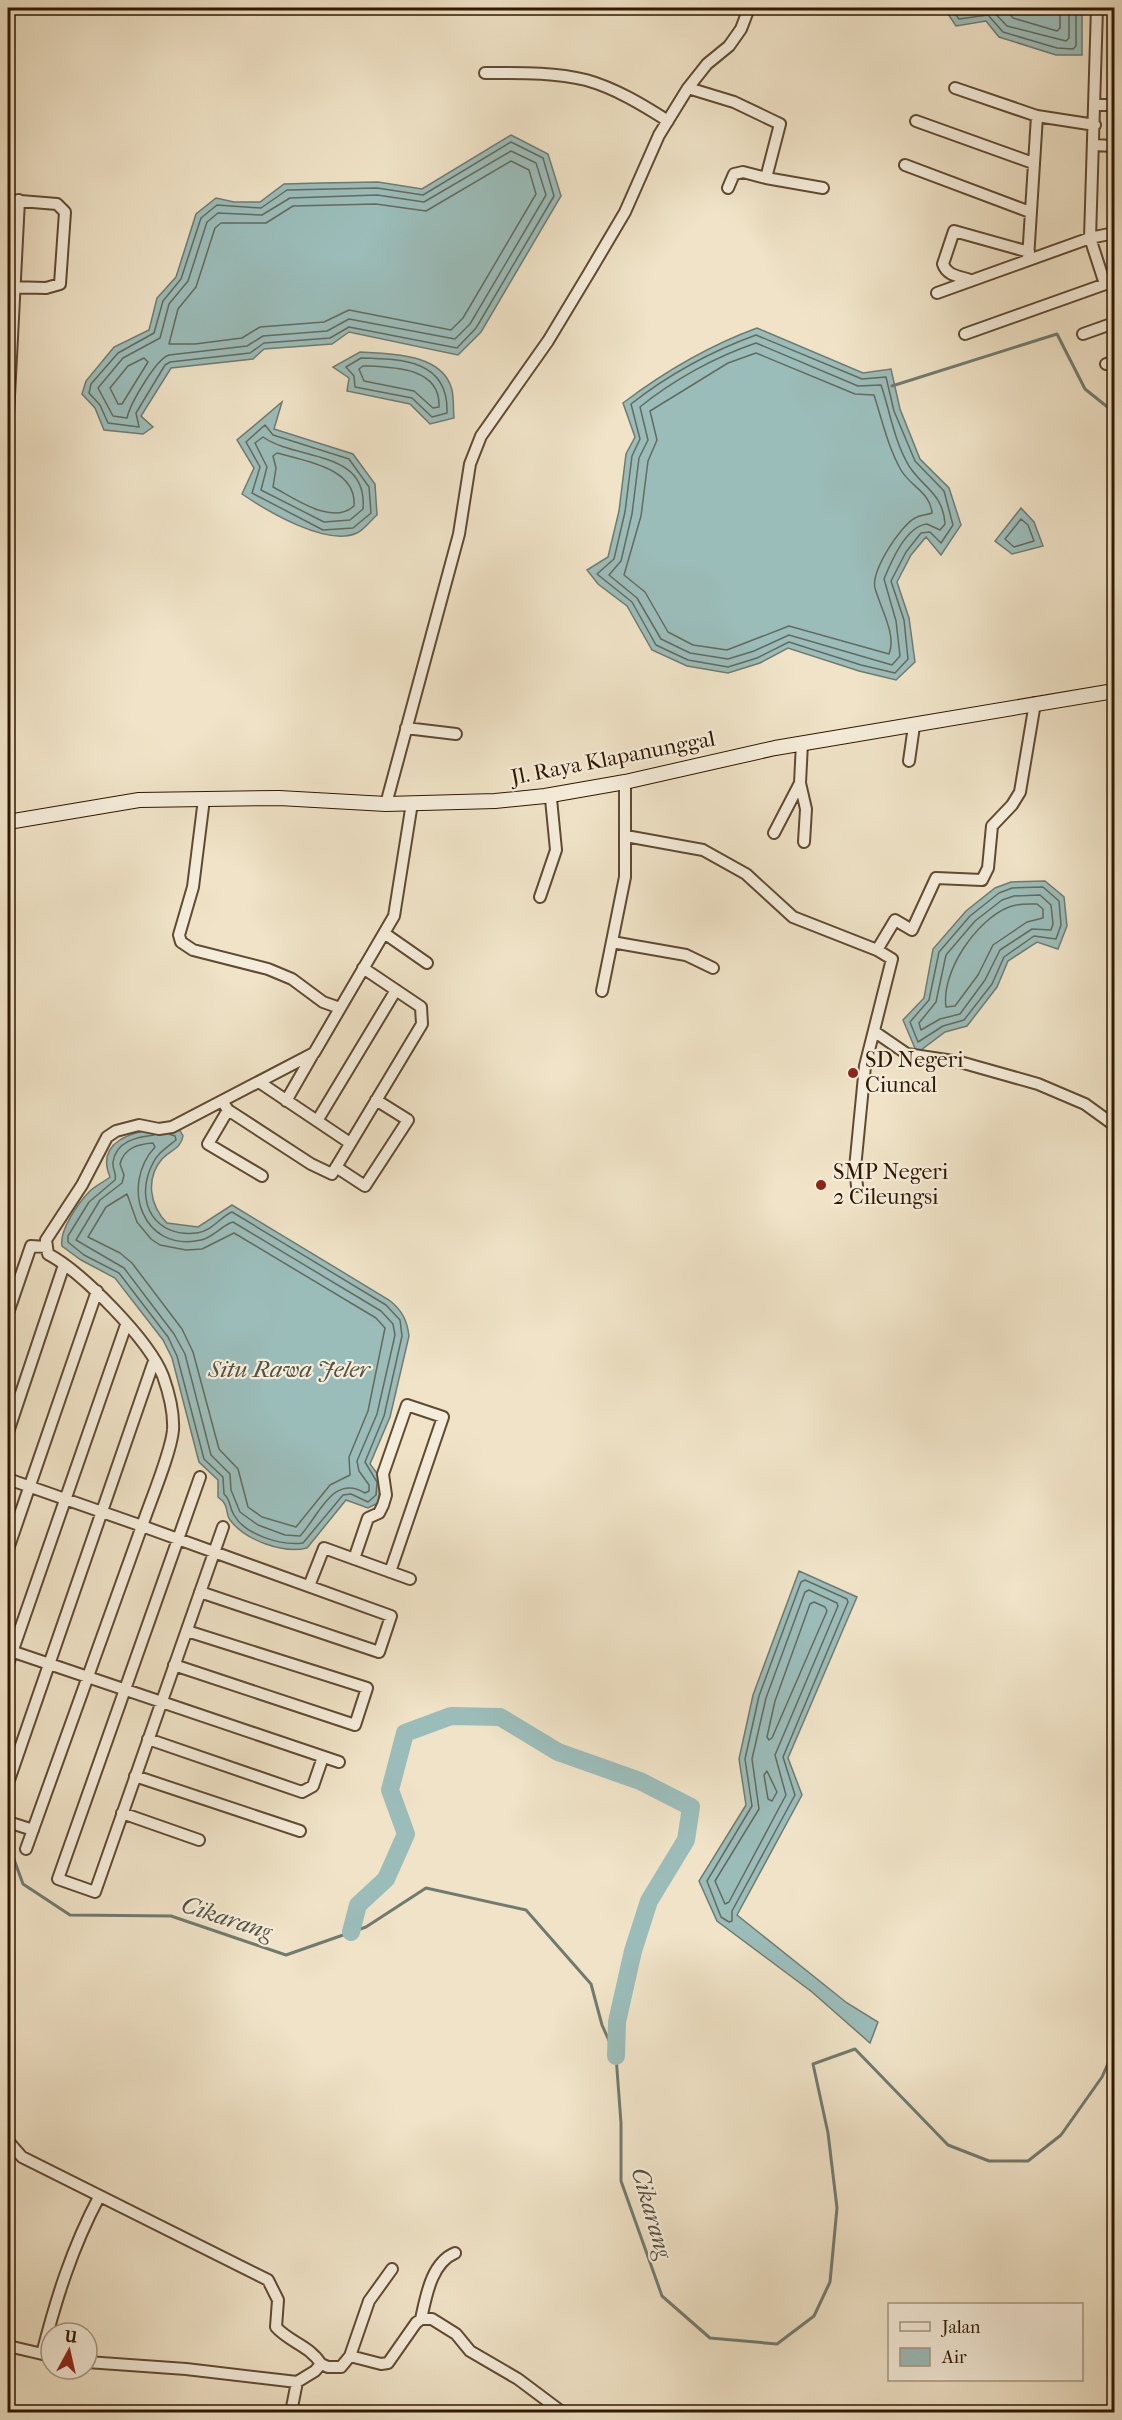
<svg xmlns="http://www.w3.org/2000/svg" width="1122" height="2420" font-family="'IM FELL French Canon',serif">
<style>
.water{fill:#9bbdba;stroke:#707b70;stroke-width:1.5}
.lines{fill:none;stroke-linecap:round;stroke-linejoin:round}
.shore{stroke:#656a5d;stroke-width:1.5}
.stream{stroke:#707b70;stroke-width:3}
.river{stroke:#9bbdba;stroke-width:18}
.street-casing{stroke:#5f4a32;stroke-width:14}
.secondary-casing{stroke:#2f1700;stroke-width:16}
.street{stroke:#f5eddb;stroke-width:10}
.secondary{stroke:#f5eddb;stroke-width:14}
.poi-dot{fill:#8f2418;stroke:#f5eddb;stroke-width:2}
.labels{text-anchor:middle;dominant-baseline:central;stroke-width:4.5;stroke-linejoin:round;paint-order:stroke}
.street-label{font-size:22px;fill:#2f1700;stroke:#f5eddb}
.poi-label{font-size:22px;fill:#2f1700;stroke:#f5eddb;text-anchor:start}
.water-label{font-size:24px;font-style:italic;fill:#555141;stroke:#f5eddb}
</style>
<rect width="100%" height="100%" fill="#f0e3c7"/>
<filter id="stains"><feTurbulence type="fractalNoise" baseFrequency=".00333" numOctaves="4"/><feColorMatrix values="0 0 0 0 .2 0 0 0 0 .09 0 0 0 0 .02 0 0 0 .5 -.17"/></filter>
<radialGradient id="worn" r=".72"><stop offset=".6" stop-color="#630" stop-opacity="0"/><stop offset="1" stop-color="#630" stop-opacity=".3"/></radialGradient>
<!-- water -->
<path class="water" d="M944,8H1082V55H1056L999,37L986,21L956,26Z
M511,135L548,154L561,196L481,332L458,355L349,332L332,344L264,349L253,359L171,368L141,416L153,427L143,434L104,430L95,408L82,394L86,381L114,347L149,330L157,298L176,277L196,214L216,198L234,202H260L284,184L320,183L378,182L422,189Z
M757,328L863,373L891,369L900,409L920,459L949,488L961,525L941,555L926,537L911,555L897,582L909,618L915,662L896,680L859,671L788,648L760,663L728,673L687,666L652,650L627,606L598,584L587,570L608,557L619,511L626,454L635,437L623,403C664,372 708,346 757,328Z
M360,352C390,354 443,353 452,390C454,399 453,409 454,418L430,424L410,404L347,391L349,378L333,367Z
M282,402L274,429L353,454L375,484L377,515C371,520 364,530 357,533C327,547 267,511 242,494L254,468L237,440Z
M1021,508L1034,522L1043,546L1012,554L995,541Z
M1045,881L1064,897L1067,926L1058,949L1037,942L1008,961L997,987L967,1026L945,1032L917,1053L903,1020L924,998L933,949L966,911L995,888L1011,882Z
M159,1128L179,1129L183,1136C181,1149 170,1150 162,1159C145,1179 150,1206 167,1223L198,1227L232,1205L389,1300C402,1310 407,1320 409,1336L390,1417L370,1464L382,1480L378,1503L368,1508L346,1500L307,1548C283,1554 245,1540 230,1520C226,1515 228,1508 224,1503C223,1500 220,1499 218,1497V1480L199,1462L172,1358L163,1340L115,1278L81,1260L62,1246C59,1230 79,1202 90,1191C96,1185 104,1182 110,1177C95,1141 133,1132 159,1128Z
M799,1571L857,1597L788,1758L802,1795L737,1915L847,2003L878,2022L870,2043L812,1992L717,1921L699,1881L746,1805L739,1759L753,1695Z"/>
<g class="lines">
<!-- shore -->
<path class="shore" d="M951,8L959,19L988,15L1003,32L1057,48L1073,49L1076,46V8
M960,8L963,11L990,8L1007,26L1066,41L1069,38V8
M1004,8L1013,18L1057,31L1060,28V8
M511,142L543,158L554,196L476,328L457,348L349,327L330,338L264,343L250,353L170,362L165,365L136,413L139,427L108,423L100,405L89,393L91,384L118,353L154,333L163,301L181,279L201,218L217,205L261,208L287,190L377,188L423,195Z
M511,151L536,163L546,195L470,324L455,339L349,319L327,331L263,336L247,346L169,355C156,359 130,404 127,418L113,416L98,388L123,358L160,338L169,304L188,281L207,222L218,213L262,215L290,198L377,195L424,202Z
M511,161L529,170L536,194L463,318L451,330L349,310L324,322L260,327L242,338L195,344H169L178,309L196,287L215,228L221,223H266L293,206L376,204L426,211Z
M756,335L862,379L886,377L894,411L915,461L944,491L953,525L941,543L930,532L921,533L906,552L891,581L904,620L908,659L895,673L861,665L789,642L757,658L728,667L688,660L656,645L632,602L597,574L614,559L625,512L632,456L640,439L631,404C668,375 712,351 756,335Z
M756,343L858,386L881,385C890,411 894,441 909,466C923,488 943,493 945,524L940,530L927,524C906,526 891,562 884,579L896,621L900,656L892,665L789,635L754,651L728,659L690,653L661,639L637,598L609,575L621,561L632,514L639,458L648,440L640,407C673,380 715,357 756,343Z
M756,353L855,394L874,395C882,420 888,447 901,470C910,486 931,493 932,513C927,515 920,515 915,518C900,526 871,571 875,588C880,607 897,635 889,654L789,626L727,650L693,645L668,632L645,592L624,575L641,516L648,461L657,440L650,411L728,363Z
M144,358L148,362L122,404H118L110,388L128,366Z
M361,358C402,359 449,360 447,413L432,417L412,398L355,387L354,376L346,367Z
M363,366C393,367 441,367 439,407L433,408L414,391L364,381L359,369Z
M265,425L273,435L349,459L369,487L371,513L353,528L323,530L252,493L260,467L246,442Z
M263,437C297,461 368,449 363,509L350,520L324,522L261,490L267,467L255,443Z
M277,453C305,461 357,468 354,506C332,526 294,498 273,487L276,468L273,456Z
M1021,519L1028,525L1034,541L1014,547L1005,539Z
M1043,887L1059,901L1061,925L1056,939L1034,936L1004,957L992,984L964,1020L943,1026L918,1042L910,1022L929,1000L939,952L970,916L999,893L1012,888Z
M1040,895L1051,905L1053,924L1051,930L1032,929L1000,950L985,980L960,1014L940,1019L921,1030L919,1023L936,1002L946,955L975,921L1002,900L1014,896Z
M1037,904L1043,909V918L1027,922L993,945L978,975L955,1006L946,1007C941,972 976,920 1009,907C1018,903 1028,904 1037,904Z
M154,1135C137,1137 116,1141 113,1162C112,1169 117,1173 115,1180L89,1202L68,1236V1242L84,1255L119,1273L168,1337L177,1356L204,1459L223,1477L224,1494C231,1500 229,1507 234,1515C245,1535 282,1546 303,1543L343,1495L351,1494L368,1502L376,1495L377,1482L365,1462L384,1416L402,1336L400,1320L386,1305L232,1212C220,1217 212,1231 197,1233C155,1238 135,1203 151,1167C156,1154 166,1148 176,1140L175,1136L169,1134
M153,1143L155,1147C120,1185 142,1253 201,1240C214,1237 222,1225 233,1222L381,1311L393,1324L395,1335L377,1414L357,1461L359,1471L369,1485V1491L365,1493C333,1473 319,1516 300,1536L285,1535L258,1525L240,1512L231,1490L230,1474L211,1455L185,1354L174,1334L124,1268L76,1240L100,1200L122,1183L124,1175L120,1164C124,1148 138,1144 153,1143Z
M127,1194L137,1222L151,1239L160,1245L186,1250L202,1249L234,1233L376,1318L385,1328L368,1411L349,1457L350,1475L330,1485L296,1527L262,1517L248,1507L238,1469L219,1449L193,1352L182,1329L132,1263L120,1253L88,1237L106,1207Z
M805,1580L847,1599L848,1602L783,1757L795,1795L732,1911V1921L729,1922L721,1917L707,1881L752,1806L745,1759L759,1696L801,1582Z
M809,1590L837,1603L838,1606L775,1755L786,1795L729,1902L725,1904L715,1881L759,1809L752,1759L766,1698L805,1592Z
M814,1602L825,1607L827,1611L772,1738L769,1740L767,1737L775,1701L810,1604Z
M767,1771L777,1792L772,1801L768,1799L764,1775Z"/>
<!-- stream -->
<path class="stream" d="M892,386L1057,334L1085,389L1110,409L1114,406
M8,1843L23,1884L70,1915L171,1916L286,1955L366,1927L426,1888L526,1910L591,1984L602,2025L616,2056L621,2123V2181L662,2296L710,2338L777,2344L814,2316L830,2282L837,2208L828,2133L813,2064L855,2049L948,2145L989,2161H1028L1061,2135L1102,2077L1114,2050"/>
<!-- river -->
<path class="river" d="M351,1932L358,1905L386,1879L406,1834L390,1790L405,1733L451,1716L500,1717L558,1752L640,1781L691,1807L686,1840L649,1901L633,1951L617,2022L616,2056"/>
<defs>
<path id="street" d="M1097,8L1090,238L1105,284
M485,73C519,73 553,72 586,80C615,88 643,105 668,121
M688,88L734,102L780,124L766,178L743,172L734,174L728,188
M955,88L1037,116L1095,125
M1095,105H1114
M916,121L1033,163
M1093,145L1114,146
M905,165L1030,212
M766,178L823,188
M8,200L57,204L65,212L60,284L46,288L8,287
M1028,259L1037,116
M970,280C959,276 947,276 943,264L954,231L1029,252
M937,293L1090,238L1114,233
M965,334L1114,281
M1083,334L1114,323
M1106,364L1114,362
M8,416L19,200
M406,728L456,734
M802,743L800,783L806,809L804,842
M909,761L914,726
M204,799L193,887L179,935L181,942L193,950L268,969L292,979L323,1002L340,1008
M386,804L459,534L470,464L481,436L548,341L589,273L625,212L659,135L688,88L707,64L729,46L741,29L749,8
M774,833L800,783
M626,836L703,850L746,874L793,917L877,950L892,959L865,1066L855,1168L857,1186
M540,897L556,850L551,799L545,796
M384,933L427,963
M612,942L686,955L713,968
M877,950L895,920L912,930L936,878L982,880L988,868L992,826L1012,805L1020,792L1035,703
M602,991L625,877V782
M875,1032L907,1054L960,1062L1038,1084L1085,1104L1114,1125
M259,1082L350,1143
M222,1101L228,1110L311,1164L332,1174L422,1024L421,1007L363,968
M286,1101L313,1054
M228,1110L208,1144L262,1176
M317,1121L396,990
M336,1167L365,1186L408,1120L376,1100
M8,1313L31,1246L46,1247
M8,1432L64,1265
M200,1477L58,1879L95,1892L223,1527
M8,1479L142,1526L26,1849
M8,1549L97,1291
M354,1559L368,1518L379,1513L383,1505L386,1495L383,1474L407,1405L443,1417L390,1572
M309,1586L324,1548L410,1579
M200,1592L379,1652L391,1616L142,1526C150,1502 171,1453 173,1430C174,1413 169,1393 163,1376C149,1340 82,1272 48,1254L46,1240L82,1185L107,1137L116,1131L139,1125L159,1129L172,1127L314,1053L394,916L412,803
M8,1650L339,1762
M8,1664L126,1325
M174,1665L355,1725L367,1688L187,1631
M148,1739L302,1792L313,1786L323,1757
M135,1776L300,1831
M8,1783L154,1361
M122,1813L199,1840
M8,1822L33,1830
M8,2141L22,2157L268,2280L278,2300L276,2327C289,2342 309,2345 321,2364
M421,2319C426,2297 431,2263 455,2253
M8,2346L51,2356
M42,2354C56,2299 72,2248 99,2197
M350,2356L369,2301L392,2269
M87,2362L186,2369L297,2382L315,2371L321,2364L328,2367H341L350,2356L381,2364L388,2363L416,2323L421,2319H432L456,2334L470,2351L518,2379L562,2412
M291,2412L297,2382"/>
<path id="secondary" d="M8,822L139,800L279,798L386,804L495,801L545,796L625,782L775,748L1114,691"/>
</defs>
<!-- street casing -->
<use href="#street" class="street-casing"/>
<!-- secondary casing -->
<use href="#secondary" class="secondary-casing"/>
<!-- street -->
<use href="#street" class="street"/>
<!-- secondary -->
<use href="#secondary" class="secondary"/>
</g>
<!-- markers -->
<g class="poi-dot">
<circle cx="853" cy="1073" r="6"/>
<circle cx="821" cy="1185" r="6"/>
</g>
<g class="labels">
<!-- street labels -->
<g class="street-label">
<text transform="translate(613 758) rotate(-11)">Jl. Raya Klapanunggal</text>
</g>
<!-- poi labels -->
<g class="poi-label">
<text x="865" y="1060">SD Negeri<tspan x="865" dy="25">Ciuncal</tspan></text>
<text x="833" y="1172">SMP Negeri<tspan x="833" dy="25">2 Cileungsi</tspan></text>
</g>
<!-- water labels -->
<g class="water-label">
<text x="289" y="1369">Situ Rawa Jeler</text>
<text transform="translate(227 1918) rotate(18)">Cikarang</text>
<text transform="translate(652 2213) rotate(74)">Cikarang</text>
</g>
</g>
<!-- margin -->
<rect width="1122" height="2420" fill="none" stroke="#f0e3c7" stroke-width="30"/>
<rect x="9" y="9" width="1104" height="2402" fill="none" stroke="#2f1700" stroke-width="3"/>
<rect x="15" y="15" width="1092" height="2390" fill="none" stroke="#2f1700" stroke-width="1.5"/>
<!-- legend -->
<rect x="888" y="2303" width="195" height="78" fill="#f5eddb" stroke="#a69783" stroke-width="1.5"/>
<rect x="900" y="2322" width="30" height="9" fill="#f5eddb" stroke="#a69783" stroke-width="1.5"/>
<text x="942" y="2333" font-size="18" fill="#2f1700">Jalan</text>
<rect x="900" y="2348" width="30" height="18" fill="#9bbdba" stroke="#a69783" stroke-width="1.5"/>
<text x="942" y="2363" font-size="18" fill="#2f1700">Air</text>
<!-- north arrow -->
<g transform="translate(69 2351) rotate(8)"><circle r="28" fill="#f5eddb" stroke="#a69783" stroke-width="1.5"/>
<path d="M0-4.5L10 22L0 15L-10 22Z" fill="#8f2418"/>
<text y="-9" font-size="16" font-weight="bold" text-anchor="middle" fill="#2f1700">U</text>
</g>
<rect width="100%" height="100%" filter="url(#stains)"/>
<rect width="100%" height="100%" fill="url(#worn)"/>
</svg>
